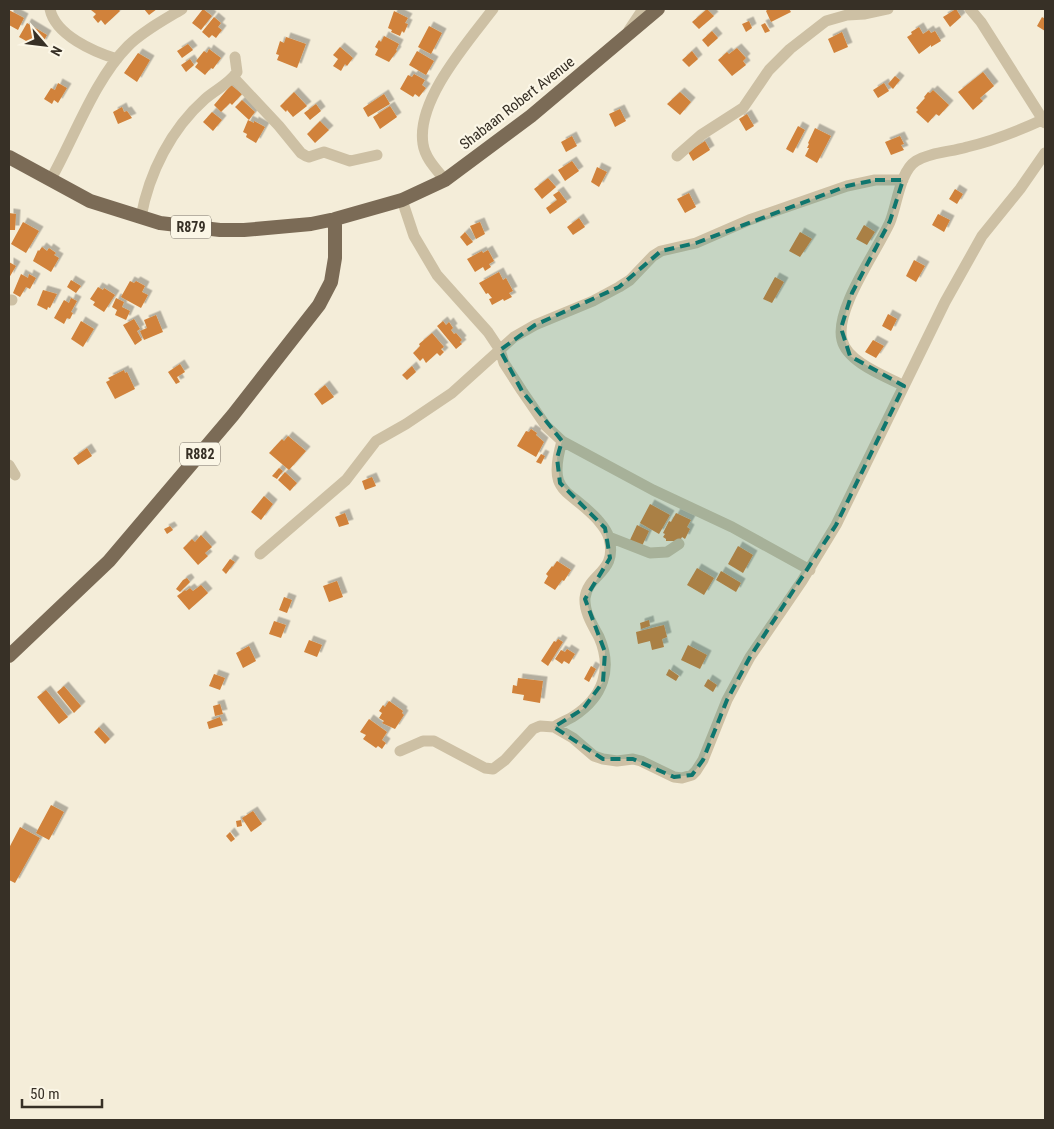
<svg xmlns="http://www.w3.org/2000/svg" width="1054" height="1129" font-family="'Roboto Condensed',sans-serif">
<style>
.building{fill:#d1823a;filter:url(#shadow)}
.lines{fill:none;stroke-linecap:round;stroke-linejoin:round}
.minor{stroke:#cdc0a4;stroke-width:11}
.major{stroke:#7b6b56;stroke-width:14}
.marked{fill:#0f766e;fill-opacity:0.2;stroke:#0f766e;stroke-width:4;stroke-dasharray:10 6;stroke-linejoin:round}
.labels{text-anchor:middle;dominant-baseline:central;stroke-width:4.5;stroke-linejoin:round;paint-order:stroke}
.shield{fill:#fbf6e6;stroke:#726b60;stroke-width:1}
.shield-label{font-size:14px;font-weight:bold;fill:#373026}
.street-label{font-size:15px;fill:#373026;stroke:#fbf6e6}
</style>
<defs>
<filter id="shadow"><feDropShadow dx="4.5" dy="-4.5" stdDeviation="0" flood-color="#0004"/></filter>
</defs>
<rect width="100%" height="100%" fill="#f4edd9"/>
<!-- building -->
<path class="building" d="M92,9H118L120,11L105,25L101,20L98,23L93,17L96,14L91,10Z
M144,9H157L149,15Z
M203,9L212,16L201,30L192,23Z
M707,9L714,16L699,29L692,22Z
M768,9H789L791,12L771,22L766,11Z
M956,9L961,17L950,27L943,17Z
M9,10L24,18L18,30L9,25Z
M394,11L408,18L405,23L408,24L404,33L402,31L400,36L391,32L392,30L388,28Z
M214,17L221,23L218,27L222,30L216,38L212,35L209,38L202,32Z
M1042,17L1045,19V31L1037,26Z
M749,21L752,28L746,32L742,24Z
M27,23L47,35L42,44L37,42L35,46L19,37Z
M765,23L770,31L765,33L761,25Z
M429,26L442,33L431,54L418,47Z
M919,27L923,34L929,30L931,33L935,31L941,41L931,47V45L919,54L907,37L912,34L911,32Z
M712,31L718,38L708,47L702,40Z
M842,32L848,47L834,53L828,39Z
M384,36L399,44L396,50L397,51L389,62L375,55L378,49L375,47L379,40L381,42Z
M286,37L306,44L297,68L277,60L279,55L276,54L280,41L284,43Z
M188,44L193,50L182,58L177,51Z
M340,47L353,58L347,66L345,64L341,71L333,66L338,59L333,55Z
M737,48L746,58L743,61L746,65L732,76L718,60L727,52L729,54Z
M209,49L221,58L213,69L211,68L205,75L195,67L198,63L196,61L204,51L207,53Z
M417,51L434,61L426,75L409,65Z
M692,51L698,59L689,67L682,60Z
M138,53L150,60L137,82L124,73Z
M190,59L194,65L186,72L181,65Z
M983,72L994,86L980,98L983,101L973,110L958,92Z
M414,74L425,80L422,85L426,88L419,97L415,94L413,97L400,89L408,75L412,77Z
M895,76L900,80L893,89L888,84Z
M58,83L67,88L58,103L54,100L52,104L44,99L51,88L55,90Z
M884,83L889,91L878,98L873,90Z
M231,85L242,94L232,105L230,103L221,112L214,105Z
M933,90L949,105L939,116L936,114L928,123L916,112L918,110L916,108L925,98L924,97L928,92L930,93Z
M294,92L307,106L293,117L287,110L286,112L280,106Z
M680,92L691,102L680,115L667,104Z
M384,94L390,104L368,117L363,108Z
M242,100L255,112L249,120L235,107Z
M316,104L321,111L310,120L304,113Z
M390,106L397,117L380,129L373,117Z
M122,107L124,112L127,111L132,118L118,124L113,112Z
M620,109L626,121L615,127L609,114Z
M212,112L222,120L213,131L203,122Z
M747,114L754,126L746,131L739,119Z
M248,120L254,123V121L265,127L256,143L246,137L247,134L243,132Z
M320,121L329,130L315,143L307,134Z
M798,126L805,130L793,153L786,149Z
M815,128L831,136L817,163L805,156L809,148H807L809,144L808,143Z
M572,136L577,146L566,152L561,142Z
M900,136L904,144L901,145L904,150L891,155L885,142Z
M705,141L710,150L693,161L688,152Z
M572,161L579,171L565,181L558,170Z
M597,167L607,172L599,187L591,182Z
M548,178L556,187L542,199L534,189Z
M955,189L963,194L957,204L949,199Z
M559,191L567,202L550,214L546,208L557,200L553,195Z
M689,193L696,207L685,213L677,199Z
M9,213L16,214L15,230H9Z
M938,214L950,220L944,232L932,225Z
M579,218L585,227L573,235L567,227Z
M23,222L39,231L26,253L11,244Z
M480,222L485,234L476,239L470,226Z
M864,225L875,232L867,245L856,239Z
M465,232L473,242L467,246L460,237Z
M800,232L812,239L800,257L789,251Z
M42,247L47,251L49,248L56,253L54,255L59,258L51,272L33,261L38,250L39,251Z
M488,250L494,261L489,264L491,267L485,271L483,267L475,272L467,259L482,251L483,253Z
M914,260L925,266L916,282L906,276Z
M9,262L16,266L9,278Z
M499,272L503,280L506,278L513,291L509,293L512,297L504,301L503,299L492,305L489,299L492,298L488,293L486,294L479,283Z
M21,274L28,278L29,274L36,278L30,289L26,287L20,297L13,293Z
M775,277L784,282L772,303L763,299Z
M71,280L81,286L76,293L67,287Z
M130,281L134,283L136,281L145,286L142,292L148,295L141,308L121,297Z
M98,287L103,290L104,288L115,295L104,312L93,305L95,302L90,299Z
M43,290L57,294L50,308L48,307L47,310L37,305Z
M71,298L77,301L71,312L73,313L70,319L67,318L64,324L54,318L64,300L69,303Z
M116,298L124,302L122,307L130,311L126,320L115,315L117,310L112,307Z
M888,314L897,319L891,331L882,326Z
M156,315L163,332L144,340L140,331L147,328L144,320Z
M134,319L140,329L137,331L142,340L135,345L123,325Z
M81,321L94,329L83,347L71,339Z
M443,321L446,325L449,322L453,328L451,330L454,334L456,333L462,340L460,342L462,344L456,349L437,326Z
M432,333L444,347L441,349L444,352L440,356L437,353L426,363L423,358L420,361L413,353L420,346L419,344Z
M873,340L884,346L876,358L865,352Z
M180,364L185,372L177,377L180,382L176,384L168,372Z
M412,366L416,372L407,380L402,375Z
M124,370L125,373L127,372L135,389L115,399L106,382L110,380L108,378Z
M325,385L334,397L322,405L314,394Z
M531,429L537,433L536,435L544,442L536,457L517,446L526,431L529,432Z
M288,436L306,451L289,470L269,453L282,439L284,441Z
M87,448L92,456L78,465L73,458Z
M541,454L545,456L541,464L536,462Z
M279,468L283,471L277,479L272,476Z
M285,472L297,483L290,491L278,480Z
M372,477L376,486L365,490L362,481Z
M264,496L273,504L261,520L251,512Z
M650,504L670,515L659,534L640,523Z
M345,513L349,524L339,527L335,517Z
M676,513L691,520L687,527L690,529L685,539L682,537L680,541H666V539L663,537L665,534L663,533L669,521L671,522Z
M637,525L649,531L642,546L630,540Z
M170,526L173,530L167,534L164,529Z
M201,535L212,547L205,553L208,556L198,565L183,548L192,539L195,542Z
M738,546L753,555L743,573L728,564Z
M230,559L235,562L226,574L222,570Z
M557,561L571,570L564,581L562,580L555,590L544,583L548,576L546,574L552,566L553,567Z
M697,568L714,578L704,595L687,585Z
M721,571L741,583L736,592L716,580Z
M187,578L190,582L180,592L176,589L183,580Z
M337,581L343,597L329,602L323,586Z
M201,585L208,593L189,610L177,596L185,590L186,591L190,588L193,591Z
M284,597L292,600L287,613L279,610Z
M649,620L650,626L641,629L640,623Z
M274,621L286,625L281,638L269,634Z
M664,625L667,637L662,639L664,647L652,650L650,641L638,644L636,632Z
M558,639L563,642L548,666L541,661L554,641L556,642Z
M309,640L322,645L317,657L304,652Z
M688,645L707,655L700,669L681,660Z
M249,646L256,661L243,668L236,653Z
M567,649L575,654L569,664L564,661L562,664L555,659L561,650L565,652Z
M591,666L596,669L589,682L584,679Z
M669,669L679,676L676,681L666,675Z
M214,674L225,678L220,690L209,686Z
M518,678L543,681L540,703L523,700L524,695L512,693L513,685L517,686Z
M708,679L717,685L713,692L704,686Z
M64,686L81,706L74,713L57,692Z
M46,690L68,717L59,724L37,697Z
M389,701L403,711L402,713L404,715L395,729L382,723L384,721L379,718L382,713L379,711L383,705L385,707Z
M220,704L223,714L215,716L213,706Z
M220,717L223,725L209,729L207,722Z
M369,719L387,732L382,740L386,743L382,749L378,746L376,748L363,739L366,735L360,732Z
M99,727L110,739L105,744L94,732Z
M51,805L64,812L49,840L36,833Z
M253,811L262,824L251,832L242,818Z
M241,820L242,826L237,827L236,821Z
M20,827L40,838L15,883L9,880V848Z
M230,832L235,839L231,842L226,836Z"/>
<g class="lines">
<!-- minor -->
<path class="minor" d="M50,9C55,35 94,52 117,59
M970,9L981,22L1045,123
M629,30L643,9
M233,77L279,126L301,153L306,156L309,157L324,152L350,161L377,155
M677,156L701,135L743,108L769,70L790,49L826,21L847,15L865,14L888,9
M51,179C74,138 95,79 128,46C143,31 164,20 182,9
M445,180C436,169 425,158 423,144C416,100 468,42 493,9
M402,200L414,236L437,275L488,332L500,350L504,363L522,391L546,426L562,441L653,490L732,527L810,570
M141,217C149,173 171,129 205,99C215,90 229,84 237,72L235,57
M9,300H12
M904,386C885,376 847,362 842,340C834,310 877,251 890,222C897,205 900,171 916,161C931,152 951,152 967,147C993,141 1018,131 1042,120
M9,465L15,475
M609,537L650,553L667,552L679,544
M260,554L346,480L376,441L406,424L452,393L514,337L535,325L593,301L619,287L630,280L653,256L661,251L696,243L749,220L847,186L875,180H903
M554,727C560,723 568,720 574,716C603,697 613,669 599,637C593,626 584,612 585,598C588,573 618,573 609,538C607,530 602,525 597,519C567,487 547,494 562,441
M400,751L423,741H434L485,768L493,769L505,760L533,729L540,726L554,727L573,738L594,756L603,759L617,761L633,759L641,761L674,777L682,778L692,775L696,771L703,760L727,700L750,657L802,581L836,525L945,302L982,236L1020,189L1045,153"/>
<!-- major -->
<path class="major" d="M9,157L90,201L160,223L220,230H244L311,224L335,219L402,200L445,180L531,116L658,9
M9,656L109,561L233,415L319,305L331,282L335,258V219"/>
</g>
<!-- marked area -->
<path class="marked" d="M875,180H903L890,221L852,293L841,328L850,356L904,386L836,525L750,657L727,700L703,760L692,775L674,777L633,759H603L554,727L583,709L603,682L605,652L585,599L610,558L605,528L560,483L557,458L562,441L522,391L500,350L535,325L619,287L661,251L696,243L847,186Z"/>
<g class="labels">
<!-- shield labels -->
<g class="shield">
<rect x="171" y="215.5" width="40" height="23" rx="4"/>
<rect x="180" y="442.5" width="40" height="23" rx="4"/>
</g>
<g class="shield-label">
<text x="191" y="227">R879</text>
<text x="200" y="454">R882</text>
</g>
<!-- street labels -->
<g class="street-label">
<text transform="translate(517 103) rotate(-38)">Shabaan Robert Avenue</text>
</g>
</g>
<!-- border -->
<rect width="1054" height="1129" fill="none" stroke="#373026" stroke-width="20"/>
<!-- north arrow -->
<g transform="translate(45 45) rotate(118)" stroke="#fbf6e6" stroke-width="4" paint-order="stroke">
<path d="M0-4L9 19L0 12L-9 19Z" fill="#373026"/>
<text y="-8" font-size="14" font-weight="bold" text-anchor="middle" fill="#373026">N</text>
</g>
<!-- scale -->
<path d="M22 1099v8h80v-8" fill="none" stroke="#373026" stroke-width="2.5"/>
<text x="30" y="1099" font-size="15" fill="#373026" stroke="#fbf6e6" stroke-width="4" paint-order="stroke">50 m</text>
</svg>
